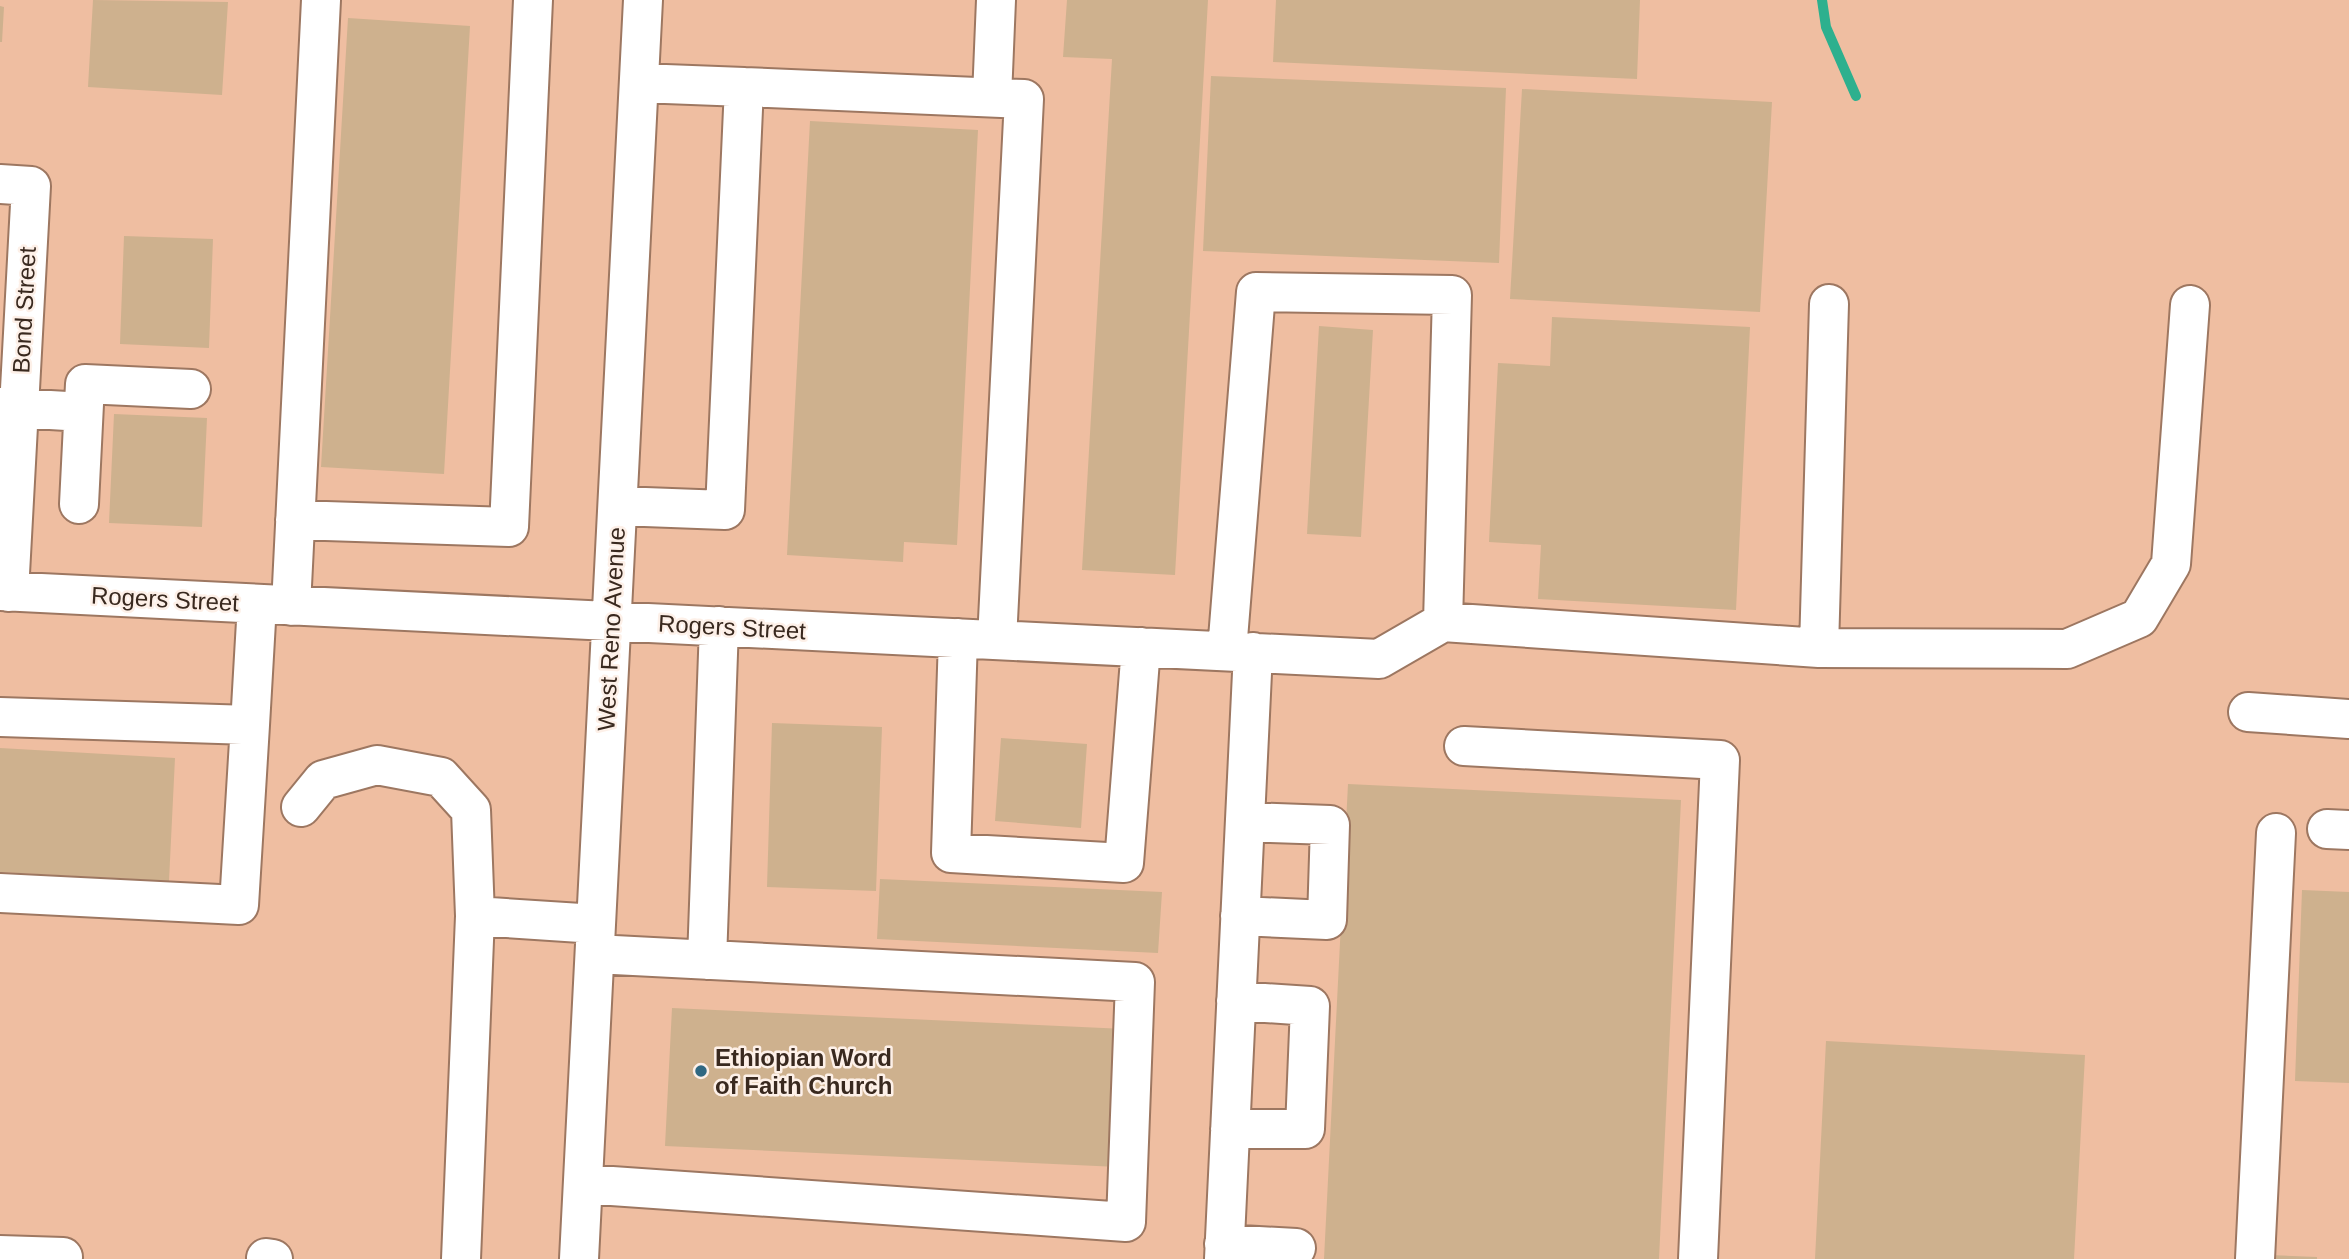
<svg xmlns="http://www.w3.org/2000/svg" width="2349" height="1259" font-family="Helvetica,sans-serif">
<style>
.built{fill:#efbea1}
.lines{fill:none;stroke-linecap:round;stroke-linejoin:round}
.stream{stroke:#2db08e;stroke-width:10}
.building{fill:#ceb18e}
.minor-casing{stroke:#9d7761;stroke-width:42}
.minor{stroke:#fff;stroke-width:38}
.poi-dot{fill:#306882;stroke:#fdf0e8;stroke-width:2.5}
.labels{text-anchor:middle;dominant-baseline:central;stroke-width:5;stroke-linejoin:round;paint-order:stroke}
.street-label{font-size:24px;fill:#39291f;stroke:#fdf0e8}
.poi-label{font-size:24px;font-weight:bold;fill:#39291f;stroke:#fdf0e8;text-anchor:start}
</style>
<rect width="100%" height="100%" fill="#f2c8b0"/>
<!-- built -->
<path class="built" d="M0,0H2349V1259H0Z"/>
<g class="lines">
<!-- stream -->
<path class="stream" d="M1822,0L1826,27L1856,96"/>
</g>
<!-- building -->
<path class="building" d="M93,0L228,2L222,95L88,87Z
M1067,0H1208L1175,575L1082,570L1112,59L1063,57Z
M1276,0H1640L1637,79L1273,62Z
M0,6L4,7L2,42H0Z
M348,18L470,26L444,474L321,467Z
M1211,76L1506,88L1499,263L1203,251Z
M1522,89L1772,102L1760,312L1510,299Z
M810,121L978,130L957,545L904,542L903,562L787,555Z
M124,236L213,239L209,348L120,344Z
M1552,317L1750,327L1736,610L1538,599L1541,545L1489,542L1498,363L1550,366Z
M1319,326L1373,330L1361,537L1307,534Z
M114,414L207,418L202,527L109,523Z
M772,723L882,727L876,891L767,887Z
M1001,738L1087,744L1081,828L995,821Z
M0,748L175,758L169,881L0,872Z
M1348,784L1681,800L1659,1259H1324Z
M880,879L1162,892L1158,953L877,939Z
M2302,890L2349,892V1083L2295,1081Z
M672,1008L1125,1029L1118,1167L665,1146Z
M1826,1041L2085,1055L2074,1259H1815Z
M2269,1255L2317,1257V1259H2268Z"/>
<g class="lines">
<defs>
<path id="minor" d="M744,87L1024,99L997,640
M992,97L996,0
M0,184L31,186L9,592
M0,407L83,412
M79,504L85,384L191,389
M618,506L725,510L744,87L639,83
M295,520L509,527L533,0
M0,591L1379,659L1443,622
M291,606L321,0
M958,638L951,853L1124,863L1141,647
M1819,648L2067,649L2139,618L2171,564L2190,305
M1227,651L1256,292L1452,295L1443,622L1819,648L1829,304
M2248,712L2349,719
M0,717L250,725L239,905L0,893
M250,725L257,604
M1464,746L1720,760L1698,1259
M301,807L323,780L377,765L441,777L471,810L475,916
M2327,829L2349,830
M1240,916L1327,920L1330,825L1245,822
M707,960L719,626
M1230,1129H1305L1310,1006L1236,1001
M583,1184L1126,1222L1135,982L595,954
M1224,1244L1296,1248
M0,1255L63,1257
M266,1258L273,1259
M461,1259L475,916L596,924
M579,1259L643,0
M1224,1259L1253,652
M2255,1259L2276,833"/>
</defs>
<!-- minor casing -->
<use href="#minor" class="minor-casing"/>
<!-- minor -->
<use href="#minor" class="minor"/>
</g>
<!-- markers -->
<circle class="poi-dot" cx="701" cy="1071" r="7"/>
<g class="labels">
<!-- street labels -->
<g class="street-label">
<text transform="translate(24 310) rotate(-87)">Bond Street</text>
<text transform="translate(165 599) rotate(3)">Rogers Street</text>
<text transform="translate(732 627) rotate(3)">Rogers Street</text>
<text transform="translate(611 629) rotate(-87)">West Reno Avenue</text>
</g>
<!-- poi labels -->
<g class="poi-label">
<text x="715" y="1057">Ethiopian Word<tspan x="715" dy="28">of Faith Church</tspan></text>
</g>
</g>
</svg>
